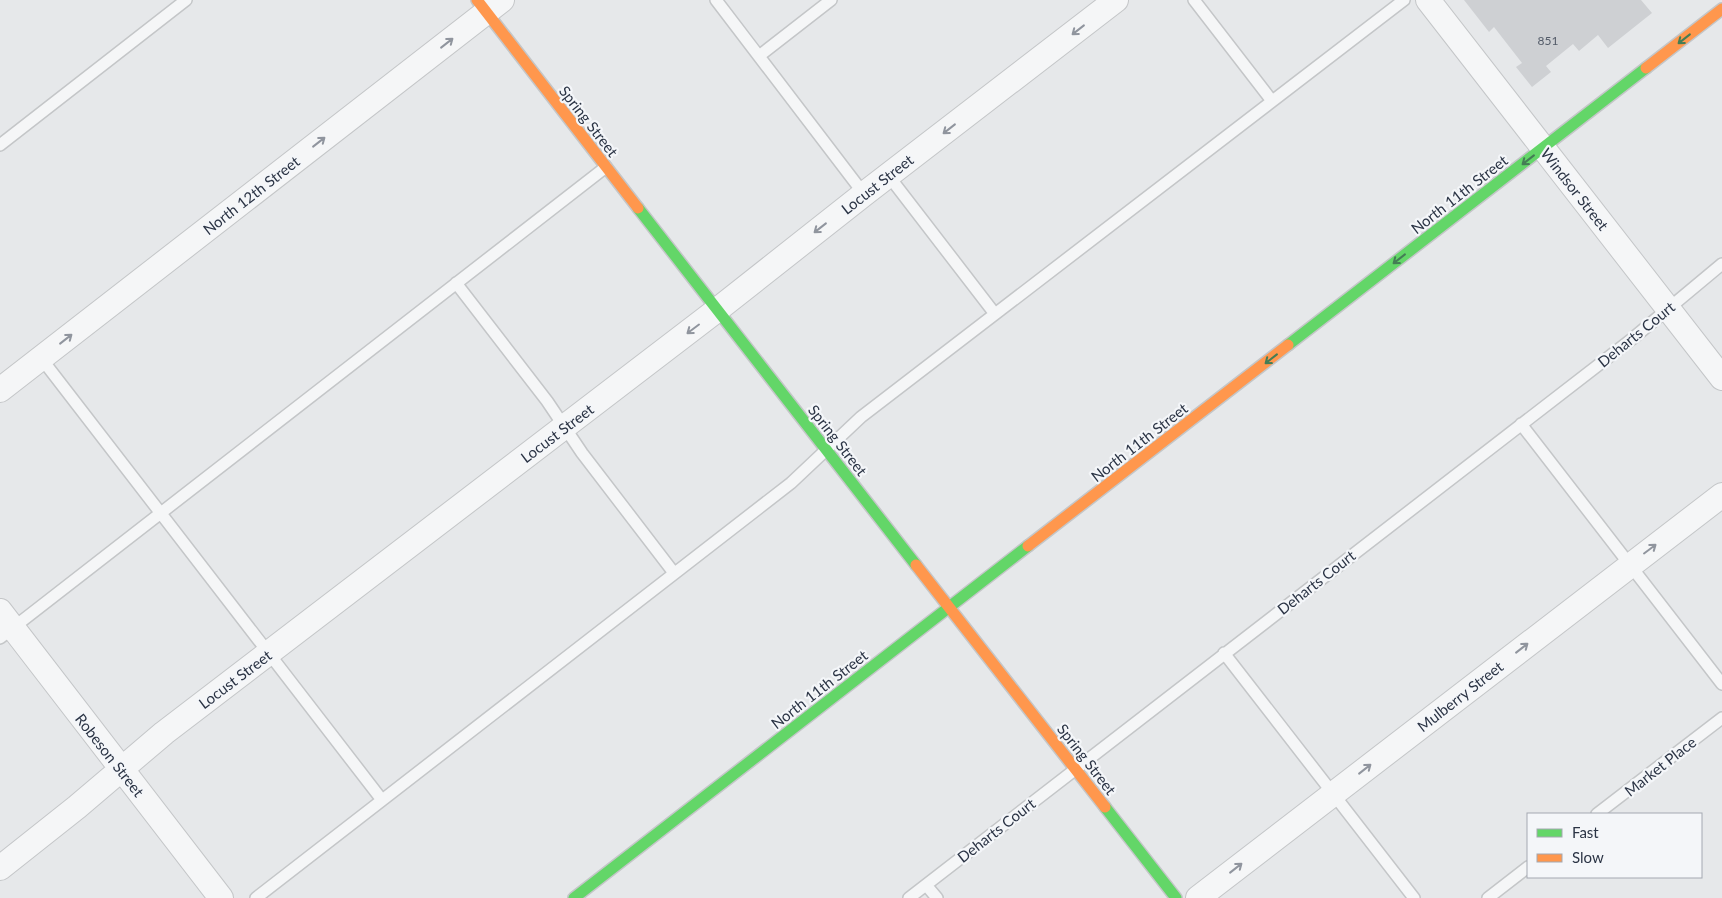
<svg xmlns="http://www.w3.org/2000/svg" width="1722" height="898" font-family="Lato,sans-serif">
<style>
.building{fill:#ced0d3}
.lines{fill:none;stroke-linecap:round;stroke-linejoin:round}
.lane-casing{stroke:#c4c6c8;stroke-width:14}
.street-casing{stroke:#c4c6c8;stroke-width:26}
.fast-casing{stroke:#c4c6c8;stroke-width:14}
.slow-casing{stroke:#c4c6c8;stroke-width:14}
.lane{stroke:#f5f6f7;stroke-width:11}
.street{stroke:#f5f6f7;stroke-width:24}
.fast{stroke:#63d668;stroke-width:11}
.slow{stroke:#ff974d;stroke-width:11}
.oneway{stroke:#90959e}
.oneway2{stroke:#447d55}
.labels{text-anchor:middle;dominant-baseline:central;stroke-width:4.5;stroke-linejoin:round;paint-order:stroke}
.number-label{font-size:12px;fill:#545c69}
.street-label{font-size:15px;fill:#2b3445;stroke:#f4f6f9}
</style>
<rect width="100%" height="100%" fill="#e6e8ea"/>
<!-- building -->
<path class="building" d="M1464,0H1641L1652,13L1608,48L1598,35L1579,51L1573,44L1546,66L1551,72L1532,87L1516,67L1522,63L1494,27L1489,32Z"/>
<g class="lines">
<defs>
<path id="lane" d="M716,0L864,194
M1194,0L1272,101
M759,56L831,0
M0,145L186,0
M888,175L995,314
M456,283L547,401L582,453L674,573
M41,358L382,800
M1521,424L1722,684
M0,638L606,167
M1224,653L1414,898
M1597,814L1722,718
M926,885L937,898
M256,898L791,483L861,417L1404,0
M909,898L1632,339L1722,264
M1488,898L1528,867"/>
<path id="street" d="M1428,0L1722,378
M0,390L502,0
M0,611L221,898
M0,868L77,807L164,733L717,310L864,194L1116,0
M1198,898L1722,495"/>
<path id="fast" d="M638,208L916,565
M1288,345L1646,68
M1105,807L1176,898
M574,898L1028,546"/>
<path id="slow" d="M477,0L638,208
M1646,68L1722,9
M1028,546L1288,345
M916,565L1105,807"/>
</defs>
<!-- lane casing -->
<use href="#lane" class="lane-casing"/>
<!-- street casing -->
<use href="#street" class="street-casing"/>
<!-- fast casing -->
<use href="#fast" class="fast-casing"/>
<!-- slow casing -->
<use href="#slow" class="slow-casing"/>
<!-- lane -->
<use href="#lane" class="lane"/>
<!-- street -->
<use href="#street" class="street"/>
<!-- fast -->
<use href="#fast" class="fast"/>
<!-- slow -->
<use href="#slow" class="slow"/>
</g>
<!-- one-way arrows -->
<defs><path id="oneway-shaft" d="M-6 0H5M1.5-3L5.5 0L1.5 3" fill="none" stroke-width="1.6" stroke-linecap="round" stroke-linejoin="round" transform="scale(1.25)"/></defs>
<g class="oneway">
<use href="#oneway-shaft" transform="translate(1078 30) rotate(142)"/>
<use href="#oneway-shaft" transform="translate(447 43) rotate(-38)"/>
<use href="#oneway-shaft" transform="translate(949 129) rotate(142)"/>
<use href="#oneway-shaft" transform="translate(319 142) rotate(-38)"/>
<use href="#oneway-shaft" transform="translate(820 228) rotate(142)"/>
<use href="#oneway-shaft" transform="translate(693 329) rotate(143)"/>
<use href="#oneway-shaft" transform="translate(66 339) rotate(-38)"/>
<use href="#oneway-shaft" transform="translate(1650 549) rotate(-37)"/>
<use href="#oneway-shaft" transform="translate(1522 648) rotate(-38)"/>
<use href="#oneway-shaft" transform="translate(1365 769) rotate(-38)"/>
<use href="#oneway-shaft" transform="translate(1236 868) rotate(-38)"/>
</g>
<g class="oneway2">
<use href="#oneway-shaft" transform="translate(1684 39) rotate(142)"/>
<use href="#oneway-shaft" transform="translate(1528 160) rotate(142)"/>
<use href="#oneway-shaft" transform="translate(1399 259) rotate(142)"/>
<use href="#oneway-shaft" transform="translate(1271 359) rotate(142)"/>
</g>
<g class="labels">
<!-- number labels -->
<g class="number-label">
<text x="1548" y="40">851</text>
</g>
<!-- street labels -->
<g class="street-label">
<text transform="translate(589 121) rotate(52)">Spring Street</text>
<text transform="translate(877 184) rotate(-38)">Locust Street</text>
<text transform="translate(1575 189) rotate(52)">Windsor Street</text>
<text transform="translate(1459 194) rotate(-38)">North 11th Street</text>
<text transform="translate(251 195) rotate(-38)">North 12th Street</text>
<text transform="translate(1636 334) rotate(-39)">Deharts Court</text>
<text transform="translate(557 433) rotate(-37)">Locust Street</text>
<text transform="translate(838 440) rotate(52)">Spring Street</text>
<text transform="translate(1139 442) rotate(-38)">North 11th Street</text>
<text transform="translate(1316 582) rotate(-38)">Deharts Court</text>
<text transform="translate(235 679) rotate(-37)">Locust Street</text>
<text transform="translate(819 689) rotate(-38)">North 11th Street</text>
<text transform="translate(1460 696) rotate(-38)">Mulberry Street</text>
<text transform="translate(110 755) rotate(52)">Robeson Street</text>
<text transform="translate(1087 759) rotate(52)">Spring Street</text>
<text transform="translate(1660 766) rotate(-38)">Market Place</text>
<text transform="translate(996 830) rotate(-38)">Deharts Court</text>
</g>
</g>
<!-- legend -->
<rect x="1527" y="813" width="175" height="65" fill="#f4f6f9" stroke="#a4a8b1"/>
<rect x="1537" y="829" width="25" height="8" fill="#63d668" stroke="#a4a8b1"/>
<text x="1572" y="838" font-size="15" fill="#2b3445">Fast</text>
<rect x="1537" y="854" width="25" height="8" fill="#ff974d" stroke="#a4a8b1"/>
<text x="1572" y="863" font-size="15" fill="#2b3445">Slow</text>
</svg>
